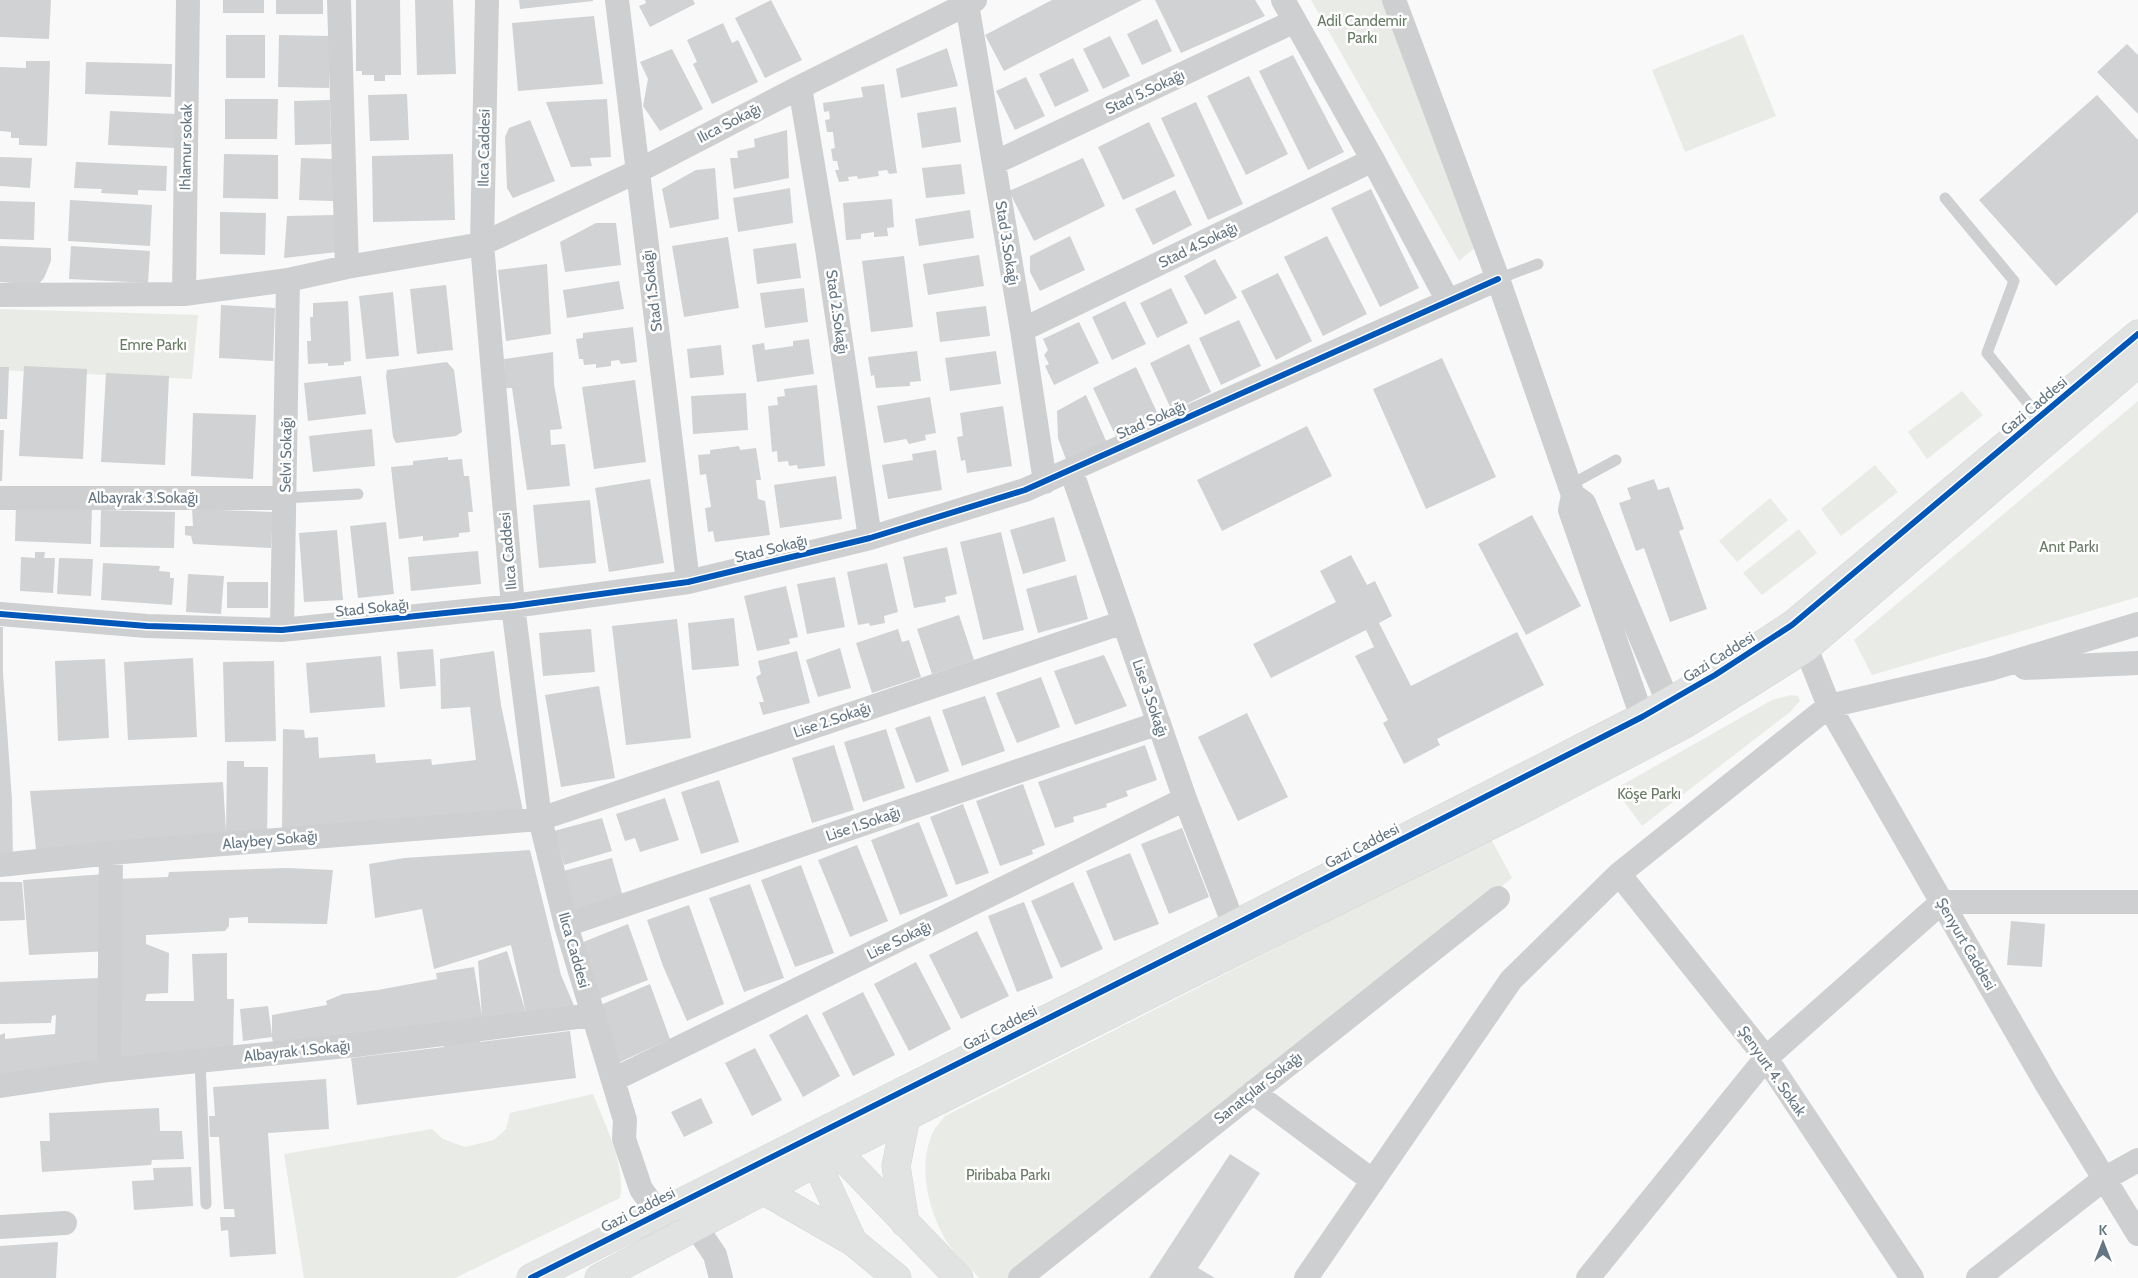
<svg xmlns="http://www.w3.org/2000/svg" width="2138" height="1278" font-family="Cabin,sans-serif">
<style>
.green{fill:#e8ebe6}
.building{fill:#d0d2d3}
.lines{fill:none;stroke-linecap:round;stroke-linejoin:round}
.secondary-casing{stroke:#d5d6d7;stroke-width:29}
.lane{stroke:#cecfd0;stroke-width:11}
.street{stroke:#cecfd0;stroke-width:24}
.secondary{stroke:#e1e2e2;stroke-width:28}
.cycleway-casing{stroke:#fff;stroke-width:9}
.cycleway{stroke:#0057b8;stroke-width:6}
.labels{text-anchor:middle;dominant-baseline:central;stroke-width:5;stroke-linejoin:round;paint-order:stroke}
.park-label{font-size:15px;fill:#687a64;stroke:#fff}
.street-label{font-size:15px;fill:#657683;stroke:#fff}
</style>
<rect width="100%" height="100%" fill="#f9f9f9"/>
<!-- green -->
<path class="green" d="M1311,0H1383L1478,245L1459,261Z
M1743,34L1776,116L1685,152L1652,70Z
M0,309L198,315L192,379L0,370Z
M1962,391L1983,415L1927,459L1908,432Z
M2138,401V597L1872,675L1854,640Z
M1875,465L1898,492L1841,536L1821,509Z
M1770,498L1788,520L1737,562L1719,541Z
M1799,529L1817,553L1762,595L1743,573Z
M1791,695L1798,696L1800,701L1790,712L1642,826L1615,789L1772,700Z
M1491,839L1512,878L1009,1278H979C968,1265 952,1252 944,1237C927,1206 918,1165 933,1132C936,1126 941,1121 945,1116Z
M593,1094C605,1124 626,1166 620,1198L455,1278H304L284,1154L432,1129L443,1139L465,1147L494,1140L506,1129L510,1113Z"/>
<!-- building -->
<path class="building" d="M0,0H51L49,39L0,37Z
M223,0H264V13H223Z
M276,0H323V14H276Z
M356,0H400L401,75H385V81H374V75H362V71H356Z
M415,0H453L456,74L417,75Z
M519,0H593V1L520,9Z
M645,0H693L695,4L650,27L639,6L646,3Z
M771,0L802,60L765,78L735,18Z
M1052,0H1142L1004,71L985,35Z
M1155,0H1255L1265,16L1181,53Z
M594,16L603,84L518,91L512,23Z
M1157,19L1172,51L1142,65L1127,34Z
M723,23L732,43L738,40L758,82L712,104L693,64L697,62L687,40Z
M226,35H265V78H226Z
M279,35L330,36L329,88L278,87Z
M1110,36L1130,76L1103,89L1083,49Z
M2127,44L2138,55V114L2097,72Z
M947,48L958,86L901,98L896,69Z
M672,49L703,109L660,131L643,106L648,79L640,62Z
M1293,55L1344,152L1308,170L1259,71Z
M1073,58L1089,91L1055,107L1039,74Z
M26,61H50L47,146L19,145V138H11V132L0,131V67L26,68Z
M86,62L172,64L171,97L85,94Z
M1249,76L1288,154L1246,175L1207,96Z
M1026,77L1045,116L1015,130L996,91Z
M884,84L897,173L889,174L887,170L878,171L879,176L858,179L857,176L848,177L849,181L839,182L835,170H839L837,161H833L831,149L835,148L833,132H827L825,120L830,119L829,111L824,112L823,103L863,97L861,87Z
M407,94L409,140L370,141L368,95Z
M2097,95L2138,140V212L2056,286L1979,200Z
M225,99H278L277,139H225Z
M607,99L611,157L590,158L592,166L571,167L546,102Z
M330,100L331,144L295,145L294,101Z
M1196,102L1243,204L1208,220L1161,118Z
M956,107L961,142L922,148L917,113Z
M110,111L177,114L175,148L108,145Z
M530,120L555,181L513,198L507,188L505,137L509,128Z
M1149,122L1175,176L1123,200L1098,147Z
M787,130L789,178L734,189L730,158H738L737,151L755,147L754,139Z
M224,154L278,155V199L223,198Z
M453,154L455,220L373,222L372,156Z
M0,157L32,158L30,188L0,186Z
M301,158L335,159L333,201L299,200Z
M1083,158L1105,206L1034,241L1009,191Z
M76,162L167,166L166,191L138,190V195L101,193L102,189L74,188Z
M961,164L965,194L926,198L922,168Z
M715,168L719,219L670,228L662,189L696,170Z
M790,188L793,223L738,232L733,198Z
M1371,189L1419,288L1380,307L1331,208Z
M1175,190L1192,225L1153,245L1135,209Z
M892,199L894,227L887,228L888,236L874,237V232L861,234V239L846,240L843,203Z
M70,200L152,205L150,246L68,241Z
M0,201L35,202L34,240L0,239Z
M970,210L974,238L919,246L915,219Z
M220,212L266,213L265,255L220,254Z
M335,215L337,252L284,258L287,216Z
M596,223H616L621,265L565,272L560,242Z
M1070,236L1085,270L1040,291L1030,272V256Z
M1327,236L1367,314L1323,336L1284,257Z
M728,237L739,308L684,317L672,246Z
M796,243L801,278L757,284L753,249Z
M0,246L51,248V261L44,278L38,285L0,282Z
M71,246L150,251L148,283L69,279Z
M979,255L984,286L928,295L923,264Z
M904,256L913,327L871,332L862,261Z
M1215,259L1237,298L1205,315L1184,276Z
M547,264L551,334L506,341L498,270Z
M1278,273L1312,341L1276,360L1241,291Z
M619,281L624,309L567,318L563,290Z
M446,285L453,350L417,354L410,289Z
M804,288L808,322L765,328L760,293Z
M1171,288L1188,323L1157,338L1140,303Z
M393,292L399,356L366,359L359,296Z
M348,301L351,361L344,362V365L328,366V363L308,364L307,341H311L310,317H313V303Z
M1125,301L1146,344L1112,360L1092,317Z
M221,305L275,308L273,361L219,358Z
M986,306L990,336L940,342L936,312Z
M1239,320L1261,366L1221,385L1199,338Z
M1079,322L1099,363L1054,385L1045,366L1049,364L1044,355L1048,350L1043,339Z
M633,327L637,362L621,364L619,360L611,361V366L596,368V364L584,365L583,359H579L576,339L583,338V333Z
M809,339L814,374L757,382L752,345L764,343L765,350L793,346V341Z
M1189,344L1211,392L1172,411L1150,363Z
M721,345L724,375L690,378L687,349Z
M917,351L921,381L910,382V386L876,388L874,375L871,376L868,357Z
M996,351L1001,384L950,391L945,358Z
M553,352L554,384L562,429L550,430L551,445L565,444L570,486L527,490L512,388H505L504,359Z
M1442,358L1496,477L1426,509L1373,389Z
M447,362L454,370L462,432L456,436L396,443L393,437L386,376L387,370Z
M24,366L87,369L83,459L19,456Z
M0,367H9L7,419H0Z
M1136,367L1161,421L1118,441L1093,388Z
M106,373L169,376L165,465L101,462Z
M361,376L366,414L308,421L304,383Z
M635,380L646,462L594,469L582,387Z
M817,385L825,466L798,469L797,465L789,466L788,461L778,462L777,451L772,452L768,406L778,405L777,397L785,396L784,389Z
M746,393L748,430L693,434L691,396Z
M1086,395L1107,443L1067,462L1058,438L1057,411Z
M930,397L936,433L925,435L926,440L909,444L906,439L884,443L877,406Z
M1003,406L1012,466L967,473L965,460L961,461L957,437L963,436L960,413Z
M193,413L256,415L253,479L191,476Z
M1307,426L1332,476L1222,531L1197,480Z
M372,429L375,466L313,472L309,436Z
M0,430H4L2,481H0Z
M739,446L740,450L756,448L761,480H756L758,499L765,501L770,535L715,542L713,531L708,532L705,508L711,507L706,474L700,475L698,455L710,454V450Z
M936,450L942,490L888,499L882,465L913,460L912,454Z
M448,457V460L462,459L464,476H469L473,512H468L470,532L459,533V537L423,541V536L399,539L391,467L413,465V461Z
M836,476L842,519L780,528L774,485Z
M650,479L664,563L609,572L595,488Z
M1654,479L1658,490L1669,487L1684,529L1679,531L1707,609L1670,622L1644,548L1636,551L1619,503L1631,499L1627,488Z
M590,500L596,563L539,568L533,505Z
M16,503L92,505L91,544L15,541Z
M192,509L273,512L271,548L193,544L191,536L185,535V526H193Z
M101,510L175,512L174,548L100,547Z
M1532,515L1581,606L1526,635L1478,544Z
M1054,517L1066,561L1023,574L1010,530Z
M386,522L394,594L358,598L350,526Z
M337,530L343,600L304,602L299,533Z
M1001,532L1024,630L983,640L960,542Z
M947,547L957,594L945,597L946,602L914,608L903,557Z
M478,551L481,584L411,591L408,557Z
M35,552H45L44,558H55L53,593L20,591L21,557L35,558Z
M1351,555L1367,585L1375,581L1392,616L1379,623L1411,686L1517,632L1544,685L1437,739L1440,745L1404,764L1383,723L1388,720L1355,656L1374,647L1366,630L1271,678L1253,644L1336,602L1320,571Z
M59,558L93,559L91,596L57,594Z
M103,563L160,566L159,571L170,572V578H174L172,605L101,600Z
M887,563L898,612L884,616L885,623L870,626L869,623L858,625L847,572Z
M188,574L224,576L221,614L186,612Z
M1076,575L1088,619L1038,633L1026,589Z
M835,577L845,627L807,634L797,584Z
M227,582H268V608H227Z
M786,586L798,637L789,639L790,644L757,651L744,596Z
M959,615L974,660L932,674L917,629Z
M734,618L739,666L692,670L688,623Z
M677,619L691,738L626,745L612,626Z
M0,627H3V673L12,800L13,863L0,864Z
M591,629L595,672L543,676L539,633Z
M898,629L902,642L909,640L921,677L872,693L856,643Z
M840,648L851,688L818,697L806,660Z
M433,649L436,686L400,689L397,652Z
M494,651L501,705L523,811L282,833L283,729L304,730L305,738L318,737L319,758L375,754L376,763L431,759L432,765L476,760L470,707L441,709L440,659Z
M797,651L810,703L763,715L759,702H764L756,677L761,674L758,661Z
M1104,655L1127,706L1075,725L1054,671Z
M381,656L385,707L310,713L306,663Z
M193,658L197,737L128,740L124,662Z
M105,659L109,738L58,741L55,661Z
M274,661L276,741L225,742L223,662Z
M1041,677L1060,727L1017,743L996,693Z
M599,686L615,778L561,787L545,695Z
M985,696L1005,751L962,766L942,710Z
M1247,713L1288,797L1238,821L1198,737Z
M930,716L949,771L916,783L895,728Z
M886,729L905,788L863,802L844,742Z
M834,745L854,810L812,823L792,758Z
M1145,745L1157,780L1126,791L1128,796L1106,804L1107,807L1073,817L1074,822L1055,828L1038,782Z
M227,761H244V767H268L267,838L37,859L30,791L223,782L226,832Z
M719,780L739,842L701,854L681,792Z
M1023,784L1045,845L1032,850L1033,854L1000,866L976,801Z
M665,798L679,840L640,852L635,838L625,841L616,814Z
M963,804L989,873L956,885L930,817Z
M602,818L612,851L564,865L554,831Z
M919,822L948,896L900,915L871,840Z
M1182,828L1209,897L1169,914L1141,844Z
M857,845L888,921L850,937L818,860Z
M530,850L561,975L575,1008L274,1048L272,1037L243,1041L240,1009L268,1006L272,1036V1015L327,1005L326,1001L343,994L378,990L437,979L436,973L474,967L482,1016L478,961L507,951L526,1013L511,945L434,969L422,909L375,918L369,864L404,858Z
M1130,853L1159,924L1114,941L1086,871Z
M612,858L623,897L574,911L563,871Z
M801,865L834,953L795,967L761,880Z
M286,868L333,870L327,924L248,923V917L229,918V926L225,931L146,935V944L169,953L168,993L147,994L145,1001H194L192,954L227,953V999H234L233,1051L116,1065L115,879L168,877L169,872Z
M105,874L110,951L29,955L23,880Z
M0,882H22L25,920L0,921Z
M1073,882L1103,949L1061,968L1031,901Z
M750,884L784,978L744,992L709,898Z
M1024,902L1053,978L1017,992L988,916Z
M689,905L724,1004L687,1021L663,966L647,920Z
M2011,921L2045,924L2042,967L2007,965Z
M628,924L648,980L599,999L581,943Z
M977,931L1009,996L961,1019L929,955Z
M916,962L951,1029L909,1051L874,984Z
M101,978L103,1069L0,1080V1035L5,1033V1039L55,1034L56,1015L52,1016L51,1023L0,1024V982Z
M650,984L670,1039L618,1063L598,1006Z
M863,992L895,1055L853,1076L822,1013Z
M807,1014L840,1076L803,1097L769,1035Z
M570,1031L576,1078L357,1105L351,1058L444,1047L443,1039L479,1035L480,1042Z
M755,1048L782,1100L752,1116L725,1063Z
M326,1079L329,1129L268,1133L276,1254L230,1257L228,1230L221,1231L220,1217H235L234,1209H224L219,1137H210L209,1116H215L213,1087Z
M701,1098L713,1123L684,1137L671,1112Z
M159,1108L160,1131H182L184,1159L152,1160L151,1165L42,1172L40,1141H50L49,1113Z
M1230,1154L1260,1173L1198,1268L1215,1278H1149Z
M191,1167L193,1206L134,1210L132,1181L154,1180L153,1168Z
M58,1242L56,1278H0V1246Z"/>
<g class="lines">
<defs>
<path id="secondary" d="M825,1139L959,1278
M809,1146L853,1242
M763,1190L853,1242L897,1278
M905,1223L896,1166L906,1117
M531,1278L1234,925L1642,717L1715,675L1792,625L2138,334
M599,1278L836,1152L1174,982L1531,805L1685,724L1806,648L2138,363"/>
</defs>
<!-- secondary casing -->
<use href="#secondary" class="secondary-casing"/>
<!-- lane -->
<path class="lane" d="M1945,198L2014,281L1987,353L2040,418
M1498,279L1538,264
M1568,486L1616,460
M285,498L358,494
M200,1061L206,1204"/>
<!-- street -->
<path class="street" d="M339,0L347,267
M487,0L482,244L513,606L540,819L566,925L625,1120L624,1139L641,1189L658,1213
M617,0L688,582
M1283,0L1373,160L1448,301
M1394,0L1498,279L1573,495
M967,4L1022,330L1045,482
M800,87L827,249L870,538
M994,163L1295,21
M184,294L188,0
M0,295L184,294L288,280L347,267L482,244L638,171L800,87L975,0
M1022,330L1373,160
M1071,470L1185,799L1234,925
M0,498H285
M0,614L147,626L282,630L513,606L688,582L870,538L1025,490L1498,279
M282,630L288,280
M1806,648L1829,706L2047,1085L2138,1234
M2025,668L2138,663
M1642,717L1570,510L1573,495L1584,503L1668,702
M0,865L111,853L540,819L1124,622
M1619,874L1766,1058L1912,1278
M566,925L1159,723
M109,1070L111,853
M613,1080L1185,799
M0,1086L109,1070L356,1045L593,1015
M1253,1092L1373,1181
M658,1213L696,1227L715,1255L721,1278
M0,1227L65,1223
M1020,1278L1498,898
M1306,1278L1511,980L1619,874L1829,706L1990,669L2138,624
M1588,1278L1766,1058L1942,902H2138
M1978,1278L2104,1179L2138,1160"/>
<!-- secondary -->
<use href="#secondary" class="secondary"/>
<defs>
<path id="cycleway" d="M0,614L147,626L282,630L513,606L688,582L870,538L1025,490L1498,279
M531,1278L1234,925L1642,717L1715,675L1792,625L2138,334"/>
</defs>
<!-- cycleway casing -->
<use href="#cycleway" class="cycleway-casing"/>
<!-- cycleway -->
<use href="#cycleway" class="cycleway"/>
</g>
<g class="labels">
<!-- park labels -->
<g class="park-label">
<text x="1362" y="21">Adil Candemir<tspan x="1362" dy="17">Parkı</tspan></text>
<text x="153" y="345">Emre Parkı</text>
<text x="2069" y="547">Anıt Parkı</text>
<text x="1649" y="794">Köşe Parkı</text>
<text x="1008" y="1175">Piribaba Parkı</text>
</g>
<!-- street labels -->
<g class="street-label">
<text transform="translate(1145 92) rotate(-25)">Stad 5.Sokağı</text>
<text transform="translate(729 123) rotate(-27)">Ilıca Sokağı</text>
<text transform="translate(186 147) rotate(-89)">Ihlamur sokak</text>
<text transform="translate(484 148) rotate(-89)">Ilıca Caddesi</text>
<text transform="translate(1007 243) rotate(81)">Stad 3.Sokağı</text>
<text transform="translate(1198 245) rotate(-26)">Stad 4.Sokağı</text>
<text transform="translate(652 291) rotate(-97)">Stad 1.Sokağı</text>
<text transform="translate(837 312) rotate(82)">Stad 2.Sokağı</text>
<text transform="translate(2034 406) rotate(-40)">Gazi Caddesi</text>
<text transform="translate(1151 420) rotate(-24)">Stad Sokağı</text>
<text transform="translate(286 455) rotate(-89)">Selvi Sokağı</text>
<text x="143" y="498">Albayrak 3.Sokağı</text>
<text transform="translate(771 549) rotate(-14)">Stad Sokağı</text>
<text transform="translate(508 551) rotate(-95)">Ilıca Caddesi</text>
<text transform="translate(372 608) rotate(-6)">Stad Sokağı</text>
<text transform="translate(1719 657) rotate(-32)">Gazi Caddesi</text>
<text transform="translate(1150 698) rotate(71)">Lise 3.Sokağı</text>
<text transform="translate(832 720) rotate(-19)">Lise 2.Sokağı</text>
<text transform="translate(863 824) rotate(-19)">Lise 1.Sokağı</text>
<text transform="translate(270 840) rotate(-5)">Alaybey Sokağı</text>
<text transform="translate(1362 846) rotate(-27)">Gazi Caddesi</text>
<text transform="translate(899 940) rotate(-26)">Lise Sokağı</text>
<text transform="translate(1966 944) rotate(60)">Şenyurt Caddesi</text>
<text transform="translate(574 950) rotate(74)">Ilıca Caddesi</text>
<text transform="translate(1000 1028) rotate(-27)">Gazi Caddesi</text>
<text transform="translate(297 1051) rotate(-6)">Albayrak 1.Sokağı</text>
<text transform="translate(1772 1071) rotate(55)">Şenyurt 4. Sokak</text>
<text transform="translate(1258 1088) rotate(-38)">Sanatçılar Sokağı</text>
<text transform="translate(638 1210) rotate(-27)">Gazi Caddesi</text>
</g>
</g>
<!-- north arrow -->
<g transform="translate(2103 1243)" stroke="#ffffff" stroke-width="4" paint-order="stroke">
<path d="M0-4L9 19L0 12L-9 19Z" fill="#657683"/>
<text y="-8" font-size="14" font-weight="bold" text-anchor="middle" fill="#657683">K</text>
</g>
</svg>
